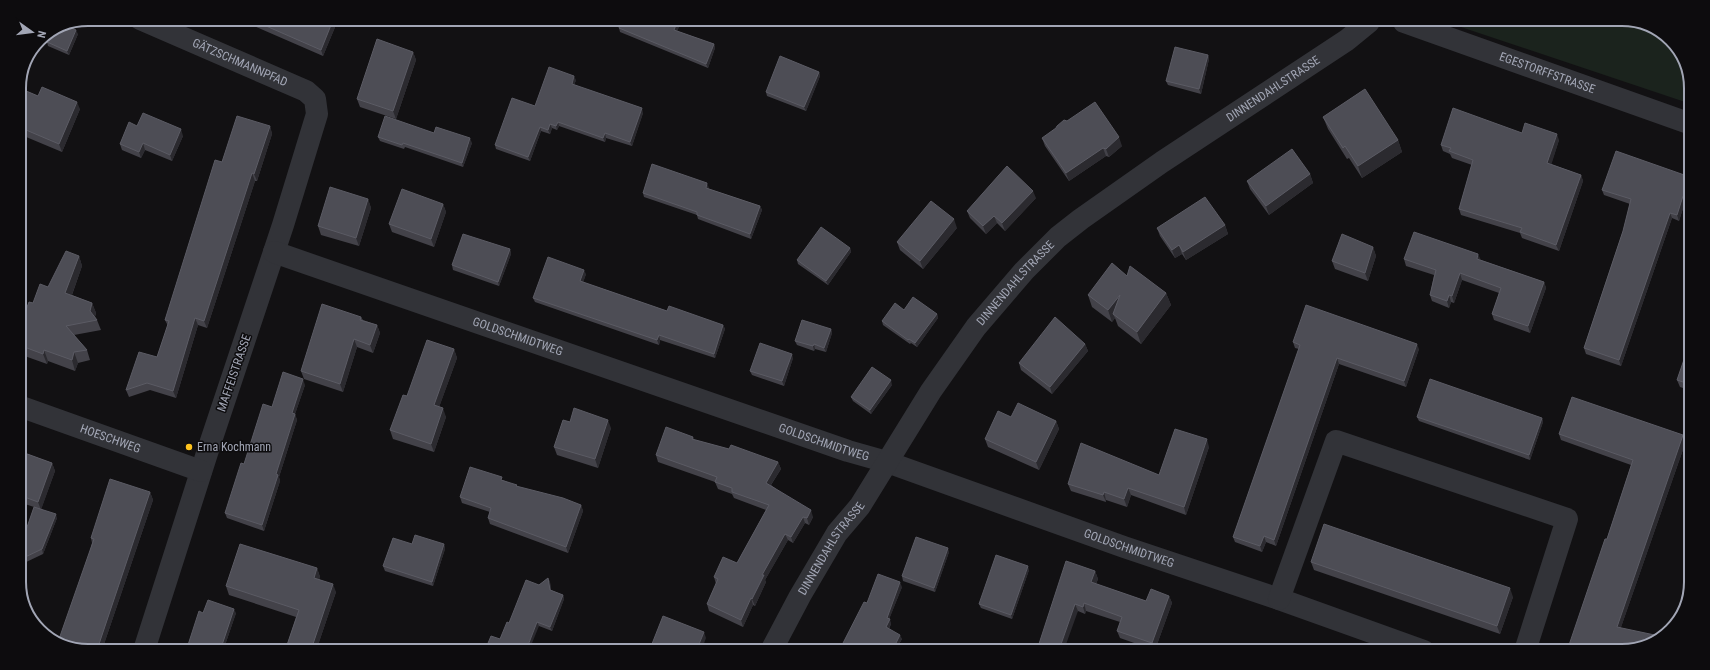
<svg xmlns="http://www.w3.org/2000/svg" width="1710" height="670" font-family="'Roboto Condensed',sans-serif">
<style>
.green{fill:#1b231d}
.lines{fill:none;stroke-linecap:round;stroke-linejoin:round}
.minor{stroke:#323338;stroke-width:22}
.wall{fill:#434249}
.shaded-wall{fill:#2b2a2f}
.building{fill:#4d4d55;stroke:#5b5b64}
.poi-dot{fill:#fec31e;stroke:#0d0c0e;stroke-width:1.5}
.labels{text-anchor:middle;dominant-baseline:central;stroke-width:3;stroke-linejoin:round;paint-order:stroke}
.street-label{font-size:12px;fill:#a2a6b5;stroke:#0d0c0e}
.poi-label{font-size:12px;fill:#a2a6b5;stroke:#0d0c0e;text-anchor:start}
.rim{fill:none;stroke:#a2a6b5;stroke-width:2}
</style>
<rect width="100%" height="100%" fill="#121113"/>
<!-- green -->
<path class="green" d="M1446,22L1645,23L1677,46L1691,83V104Z"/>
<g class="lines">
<!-- minor -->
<g class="minor">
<path id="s1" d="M140,19L306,91L315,99L317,114L283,225L209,447L145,647"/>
<path id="s2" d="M1404,22L1691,124"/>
<path id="s3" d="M274,252L848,451L887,462L1124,547L1279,599L1424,651"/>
<path id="s4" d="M19,406L201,471"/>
<path d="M1279,599L1336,441L1567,519L1525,651"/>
<path id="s5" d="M772,649L800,596L837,533L860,506L931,391L976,327L1024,271L1058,237L1081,219L1162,162L1347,40L1369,22"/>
</g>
</g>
<!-- wall -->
<path class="wall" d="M235,19L338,20L323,56L254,26Z
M622,20H682L677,31L714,44L715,48L708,68L620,32L619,28Z
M78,34L69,55L48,46L47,42Z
M413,52L416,60L396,119L360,107L357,99Z
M1208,55L1209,59L1201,94L1168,85L1166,81Z
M819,72L820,76L806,111L767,96L766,92Z
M576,80L574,85L643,113L632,146L606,138L605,142L559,126L557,130L552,128L550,134L541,131L530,161L496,149L495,145Z
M19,88L38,96L80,109L62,152L19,134Z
M1323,117L1398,140L1402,152L1362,178L1349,158L1347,159L1328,129Z
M137,126L183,136L172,161L145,150L141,158L122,150L120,144Z
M270,126L272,134L257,181H255L207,328L198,325L176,398L150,390L129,397L126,390L157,357L168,326L165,320L222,162Z
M434,133L472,143L463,167L405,147L404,149L380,141L378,137Z
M1522,133L1559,140L1551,164L1581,175L1583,181L1559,251L1522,238L1520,233L1461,215L1459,209L1472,165L1452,158L1450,154L1443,151L1441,145Z
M1042,138L1122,146L1109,157L1106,156L1069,181L1045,146Z
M1310,174L1313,183L1269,215L1250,189L1247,181Z
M1690,177V204L1685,202L1679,221L1672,218L1621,366L1586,354L1584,348L1623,231L1630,204L1604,195L1602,190Z
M709,188V189L760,206L762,210L751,239L698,219L697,215L644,197L643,193Z
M1036,198L1005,231L997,223L986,234L970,218L967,211Z
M368,199L371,208L359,246L321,235L318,226Z
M443,204L446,212L434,247L392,232L389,224Z
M1225,225L1228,234L1186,260L1182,254L1175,258L1160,236L1157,228Z
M957,228L923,269L900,250L897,242Z
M1373,247L1376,256L1368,281L1335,269L1332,261Z
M850,248L851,252L828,285L798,264L797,260Z
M510,249L511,254L499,286L453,270L452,265Z
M79,256L82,266L72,295L92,303L96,313L95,317L97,320L101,330L74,335L87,350L90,360L78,363L75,371L48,361L47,364L19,354V313L24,315L33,303L48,287Z
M1404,259L1481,260L1544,282L1546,288L1530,333L1494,320L1492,314L1499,293L1462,280L1454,303L1451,302L1449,308L1432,301L1430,295L1434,275L1406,266Z
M586,274L583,282L667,311L723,325L725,329L715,358L660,340L659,345L535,302L533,298Z
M1127,276L1166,293L1171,305L1141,344L1118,326L1115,318L1112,322L1092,307L1088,295Z
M904,310L937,314L938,318L917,347L911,343L910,344L883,325L882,321Z
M361,317L363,320L377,325L380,333L373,353L357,347L343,392L304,379L301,371Z
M831,329L832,333L826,352L815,349L814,351L797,345L795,341Z
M1293,342L1419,349L1406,387L1339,364L1276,546L1266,542L1262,552L1235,542L1233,537L1299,349L1295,348Z
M1085,344L1088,351L1052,394L1021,370L1019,363Z
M1689,345V390L1680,387L1677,380Z
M454,349L457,358L439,407L446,417L434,452L393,439L390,430L407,396Z
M793,358L784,386L752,375L750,371Z
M305,385L295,414L297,420L279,477L280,481L264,531L227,518L225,513L272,407Z
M892,385L871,414L853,401L851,397Z
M1011,417L1056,421L1059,429L1039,470L988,447L985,439Z
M1417,417L1542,418L1543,422L1530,460L1419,421Z
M570,422L611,428L598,468L557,455L554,447Z
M1559,434L1683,435L1686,441L1621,627L1622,651L1607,539L1631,465L1561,440Z
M693,437L694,440L778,462L781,469L771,485L813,517L809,525L805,523L793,543L788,540L765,580L766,582L755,606L753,605L743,627L709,611L707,604L716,584L714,577L737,563L766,510L734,498L732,494L718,489L715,482L658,462L656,455Z
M1209,447L1186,515L1131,495L1127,507L1106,500V502L1071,491L1068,484L1159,475Z
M19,451L52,463L55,471L41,509L57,518L43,554L20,565L19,556L34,507L19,502Z
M503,480L518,487L581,505L583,511L568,553L490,524L488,518L490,512L462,503L460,497Z
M150,492L153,500L103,647H65L92,543L91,538Z
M444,544L445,549L433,586L385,571L383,566Z
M949,552L935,592L903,581L902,576Z
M1311,562L1513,597L1500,634L1314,570Z
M317,568L320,577L319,579L336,592L318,645L286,648L296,617L229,595L226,586Z
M1029,570L1012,619L981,608L979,604Z
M1095,571L1098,579L1096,584L1146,601L1169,596L1172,603L1155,650H1154L1120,638L1117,631L1120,622L1086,611L1085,614L1078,611L1037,650Z
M548,578L550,582L551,590L563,595L564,599L552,631L539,626L500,639L509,623L539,585Z
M902,587L889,619L891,624L889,629L902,639L896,649H840L867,603Z
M203,613H236L224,648H189L188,645Z"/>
<!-- shaded-wall -->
<path class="shaded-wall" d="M333,20H338L323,56L321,50Z
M678,20H682L676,34L674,30Z
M76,30L78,34L69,55L67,51Z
M714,44L715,48L708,68L706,64Z
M413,52L416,60L396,119L393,111Z
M1208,55L1209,59L1201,94L1199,89Z
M819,72L820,76L806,111L804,107Z
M574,76L576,80L573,88L572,84Z
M77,102L80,109L62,152L59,144Z
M642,108L643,113L632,146L630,142Z
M558,122L559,126L557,130L556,126Z
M550,124L552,128L550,134L548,130Z
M270,126L272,134L257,181L254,174Z
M540,127L541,131L530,161L528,157Z
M181,129L183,136L172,161L170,155Z
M605,133L606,138L605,142L603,138Z
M1557,134L1559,140L1550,169L1547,163Z
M1119,137L1122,146L1109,157L1106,149Z
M470,138L472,143L463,167L462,163Z
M1398,140L1402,152L1362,178L1358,166Z
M143,143L145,150L141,158L139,152Z
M1103,148L1106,156L1069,181L1066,173Z
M252,173L255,181L207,328L204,321Z
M1310,174L1313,183L1269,215L1266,206Z
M1581,175L1583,181L1559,251L1556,245Z
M707,183L709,188L707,192L706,188Z
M1033,191L1036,198L1005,231L1002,223Z
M1683,196L1685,202L1679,221L1677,215Z
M368,199L371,208L359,246L356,238Z
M443,204L446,212L434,247L431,239Z
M760,206L762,210L751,239L750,234Z
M1670,213L1672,218L1621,366L1619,360Z
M994,216L997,223L986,234L983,226Z
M954,219L957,228L923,269L920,261Z
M1225,225L1228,234L1186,260L1183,252Z
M1179,245L1182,254L1175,258L1172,250Z
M1373,247L1376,256L1368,281L1365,273Z
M850,248L851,252L828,285L826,281Z
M510,249L511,254L499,286L498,282Z
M1478,254L1481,260L1477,259Z
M79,256L82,266L69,303L65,293Z
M584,270L586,274L582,286L580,281Z
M1460,273L1462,280L1454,303L1452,296Z
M1544,282L1546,288L1530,333L1528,326Z
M1166,293L1171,305L1141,344L1137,332Z
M1120,295L1113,314L1115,318L1112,322L1108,310Z
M1449,295L1451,302L1449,308L1447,301Z
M92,303L96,313L93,321L90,311Z
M937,314L938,318L917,347L915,343Z
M195,318L198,325L176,398L173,391Z
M377,325L380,333L373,353L370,345Z
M723,325L725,329L715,358L714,354Z
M831,329L832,333L826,352L824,348Z
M659,335L660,340L659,345L657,340Z
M354,339L357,347L343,392L340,384Z
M814,344L815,349L814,351L813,346Z
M1085,344L1088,351L1052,394L1050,387Z
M1417,344L1419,349L1406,387L1404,381Z
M454,349L457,358L437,413L434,405Z
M44,350L48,361L47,364L43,354Z
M74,352L78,363L75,371L72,360Z
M792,354L793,358L784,386L782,381Z
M1337,358L1339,364L1276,546L1274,540Z
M303,379L305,385L295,414L297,420L279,477L280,481L264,531L262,525L276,474L292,413Z
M891,380L892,385L871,414L870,410Z
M443,408L446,417L434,452L431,444Z
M1542,418L1543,422L1530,460L1529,455Z
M608,420L611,428L598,468L595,459Z
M1056,421L1059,429L1039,470L1036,462Z
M1683,435L1686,441L1619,633L1617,627Z
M1207,439L1209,447L1186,515L1184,507Z
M778,462L781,469L768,489L766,483Z
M52,463L55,471L41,510L38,502Z
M1128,488L1131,495L1127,507L1124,499Z
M150,492L153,500L103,647H98Z
M1104,492L1106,500V502L1103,495Z
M581,505L583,511L568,553L566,547Z
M811,510L813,517L809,525L807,518Z
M56,514L57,518L43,554L42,549Z
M803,517L805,523L793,543L791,537Z
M785,534L788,540L765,580L766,582L755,606L752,599L762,575Z
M1264,536L1266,542L1262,552L1260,546Z
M444,544L445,549L433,586L432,582Z
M948,548L949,552L935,592L934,588Z
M1028,566L1029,570L1012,619L1011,615Z
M317,568L320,577L317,586L314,578Z
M1095,571L1098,579L1094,589L1091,582Z
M548,578L550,582L551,594L550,590Z
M900,582L902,587L888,622L887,618Z
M333,584L336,592L317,648L313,644Z
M1510,588L1513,597L1500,634L1497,626Z
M563,595L564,599L552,631L550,627Z
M1169,596L1172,603L1155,650L1152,643Z
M751,598L753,605L743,627L741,620Z
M1084,603L1086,611L1085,614L1083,607Z
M1075,604L1078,611L1064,650H1059Z
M234,609L236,613L224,648H221Z
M890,619L891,624L887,632L886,627Z
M537,622L539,626L530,648H527Z
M704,632L706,638L702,649H697Z
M900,635L902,639L896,649H893Z"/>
<!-- building -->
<path class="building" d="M250,19L333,20L321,50Z
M622,20H678L674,30L714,44L706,64L619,28Z
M62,24H63L76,30L67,51L47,42L51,31Z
M377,39L413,52L393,111L357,99Z
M1175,47L1208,55L1199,89L1166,81Z
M780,56L819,72L804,107L766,92Z
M549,67L574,76L572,84L642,108L630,142L605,133L603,138L558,122L556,126L550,124L548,130L540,127L528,157L495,145L512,98L535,106Z
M42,87L77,102L59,144L19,127V88L38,96Z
M1365,89L1398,140L1358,166L1345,146L1343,148L1323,117Z
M1095,102L1119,137L1106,149L1103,148L1066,173L1042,138L1056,128L1057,126L1064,120L1067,121Z
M1453,108L1522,133L1525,123L1557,134L1547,163L1581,175L1556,245L1520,232L1522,228L1459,209L1473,160L1449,151L1451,148L1441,145Z
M143,113L181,129L170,155L143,143L139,152L120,144L129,122L137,126Z
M237,116L270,126L254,174L252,173L204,321L195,318L173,391L147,383L126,390L139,352L157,357L169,321L165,320L215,160L222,162Z
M385,116L434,133L436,127L470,138L462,163L403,143L402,145L378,137Z
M1292,149L1310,174L1266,206L1247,181Z
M1616,151L1690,177V199L1683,196L1677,215L1670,213L1619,360L1584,348L1623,231L1631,199L1602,190Z
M652,164L707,183L706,188L760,206L750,234L697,215V212L643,193Z
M1007,166L1033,191L1002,223L994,216L983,226L967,211Z
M330,187L368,199L356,238L318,226Z
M402,189L443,204L431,239L389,224Z
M1205,197L1225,225L1183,252L1179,245L1172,250L1157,228Z
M931,201L954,219L920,261L897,242Z
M821,227L850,248L826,281L797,260Z
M1414,232L1478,254L1477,259L1544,282L1528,326L1492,314L1501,288L1460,273L1452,296L1449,295L1447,301L1430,295L1436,270L1404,259Z
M463,234L510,249L498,282L452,265Z
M1342,234L1373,247L1365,273L1332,261Z
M66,251L79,256L65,293L92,303L90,311L97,320L66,326L87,350L74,352L72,360L44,350L43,354L19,345V313L24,315L29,302L33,303L40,284L48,287Z
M548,257L584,270L580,281L667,311L669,306L723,325L714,354L659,335L657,340L533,298Z
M1112,263L1127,276L1130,266L1166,293L1137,332L1113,314L1120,295L1108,310L1088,295Z
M913,297L937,314L915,343L909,339L908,340L882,321L895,303L904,310Z
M322,304L361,317L360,320L377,325L370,345L354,339L340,384L301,371Z
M1306,305L1417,344L1404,381L1337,358L1274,540L1264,536L1260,546L1233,537L1300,345L1293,342Z
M1055,317L1085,344L1050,387L1019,363Z
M802,320L831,329L824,348L814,344L813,346L795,341Z
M427,340L454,349L434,405L443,408L431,444L390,430L403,395L407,396Z
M760,343L792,354L782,381L750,371Z
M1689,345V384L1677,380Z
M872,367L891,380L870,410L851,397Z
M283,372L303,379L292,413L295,414L276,474L278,475L262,525L225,513L241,463L244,464L263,404L272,407Z
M1430,379L1542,418L1529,455L1417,417Z
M1572,397L1683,435L1617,627L1664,637L1622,651H1567L1605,539H1607L1633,460L1559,434Z
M1018,403L1056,421L1036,462L985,439L998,411L1011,417Z
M574,408L608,420L595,459L554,447L563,420L570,422Z
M666,427L693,437L692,439L729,449L731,445L778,462L766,483L811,510L807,518L803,517L791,537L785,534L762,575H764L752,599L751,598L741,620L707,604L718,579L714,577L723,557L737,563L769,505L732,492V488L715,482L717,477L656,455Z
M1175,429L1207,439L1184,507L1128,488L1124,499L1104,492L1103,495L1068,484L1081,443L1159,475Z
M19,451L52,463L38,502L19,495Z
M470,467L502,477L501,480L517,485L516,486L563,498L581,505L566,547L488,518L491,508L460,497Z
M110,479L150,492L98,647H65L58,642L94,539L91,538Z
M34,507L56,514L42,549L19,560V556L25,533Z
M1324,524L1510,588L1497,626L1311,562Z
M415,535L444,544L432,582L383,566L393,538L412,544Z
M916,537L948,548L934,588L902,576Z
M240,544L317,568L314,578L333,584L313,644L325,648H286L299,610L226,586Z
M996,555L1028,566L1011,615L979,604Z
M1066,561L1095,571L1091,582L1146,601L1151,589L1169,596L1152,643L1117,631L1122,617L1084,603L1083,607L1075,604L1059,650H1037Z
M878,574L900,582L887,618L890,619L886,627L900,635L893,649H882L876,646L875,649H840L864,602L867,603Z
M548,578L550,590L563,595L550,627L537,622L527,648H486L491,636L500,639L507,622L509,623L526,580L539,585Z
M208,600L234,609L221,648H197L188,645L199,611L203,613Z
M663,616L704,632L697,649H650Z"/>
<!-- markers -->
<circle class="poi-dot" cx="189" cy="447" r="4"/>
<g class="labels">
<!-- street labels -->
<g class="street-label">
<text stroke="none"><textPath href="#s1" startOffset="109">GÄTZSCHMANNPFAD</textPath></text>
<text stroke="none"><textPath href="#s2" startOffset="152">EGESTORFFSTRASSE</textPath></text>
<text stroke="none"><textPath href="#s5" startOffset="765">DINNENDAHLSTRASSE</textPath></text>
<text stroke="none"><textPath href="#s5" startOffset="441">DINNENDAHLSTRASSE</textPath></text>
<text stroke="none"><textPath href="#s3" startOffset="258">GOLDSCHMIDTWEG</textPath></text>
<text transform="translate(234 373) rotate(-71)">MAFFEISTRASSE</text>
<text stroke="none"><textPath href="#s4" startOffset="97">HOESCHWEG</textPath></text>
<text stroke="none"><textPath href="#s3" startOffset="582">GOLDSCHMIDTWEG</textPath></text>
<text stroke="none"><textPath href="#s3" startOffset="905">GOLDSCHMIDTWEG</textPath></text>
<text stroke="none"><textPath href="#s5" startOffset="117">DINNENDAHLSTRASSE</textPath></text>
</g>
<!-- poi labels -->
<g class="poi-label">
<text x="197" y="447">Erna Kochmann</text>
</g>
</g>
<!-- crop -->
<path d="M0 0H1710V670H0ZM88 26H1622A62 62 0 0 1 1684 88V582A62 62 0 0 1 1622 644H88A62 62 0 0 1 26 582V88A62 62 0 0 1 88 26Z" fill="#0d0c0e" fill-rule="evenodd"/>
<path class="rim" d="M88 26H1622A62 62 0 0 1 1684 88V582A62 62 0 0 1 1622 644H88A62 62 0 0 1 26 582V88A62 62 0 0 1 88 26Z"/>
<!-- north arrow -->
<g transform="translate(32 32) rotate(104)" stroke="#0d0c0e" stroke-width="3" paint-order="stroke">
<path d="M0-3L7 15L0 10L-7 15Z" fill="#a2a6b5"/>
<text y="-6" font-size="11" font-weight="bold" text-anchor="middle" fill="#a2a6b5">N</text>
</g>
</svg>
